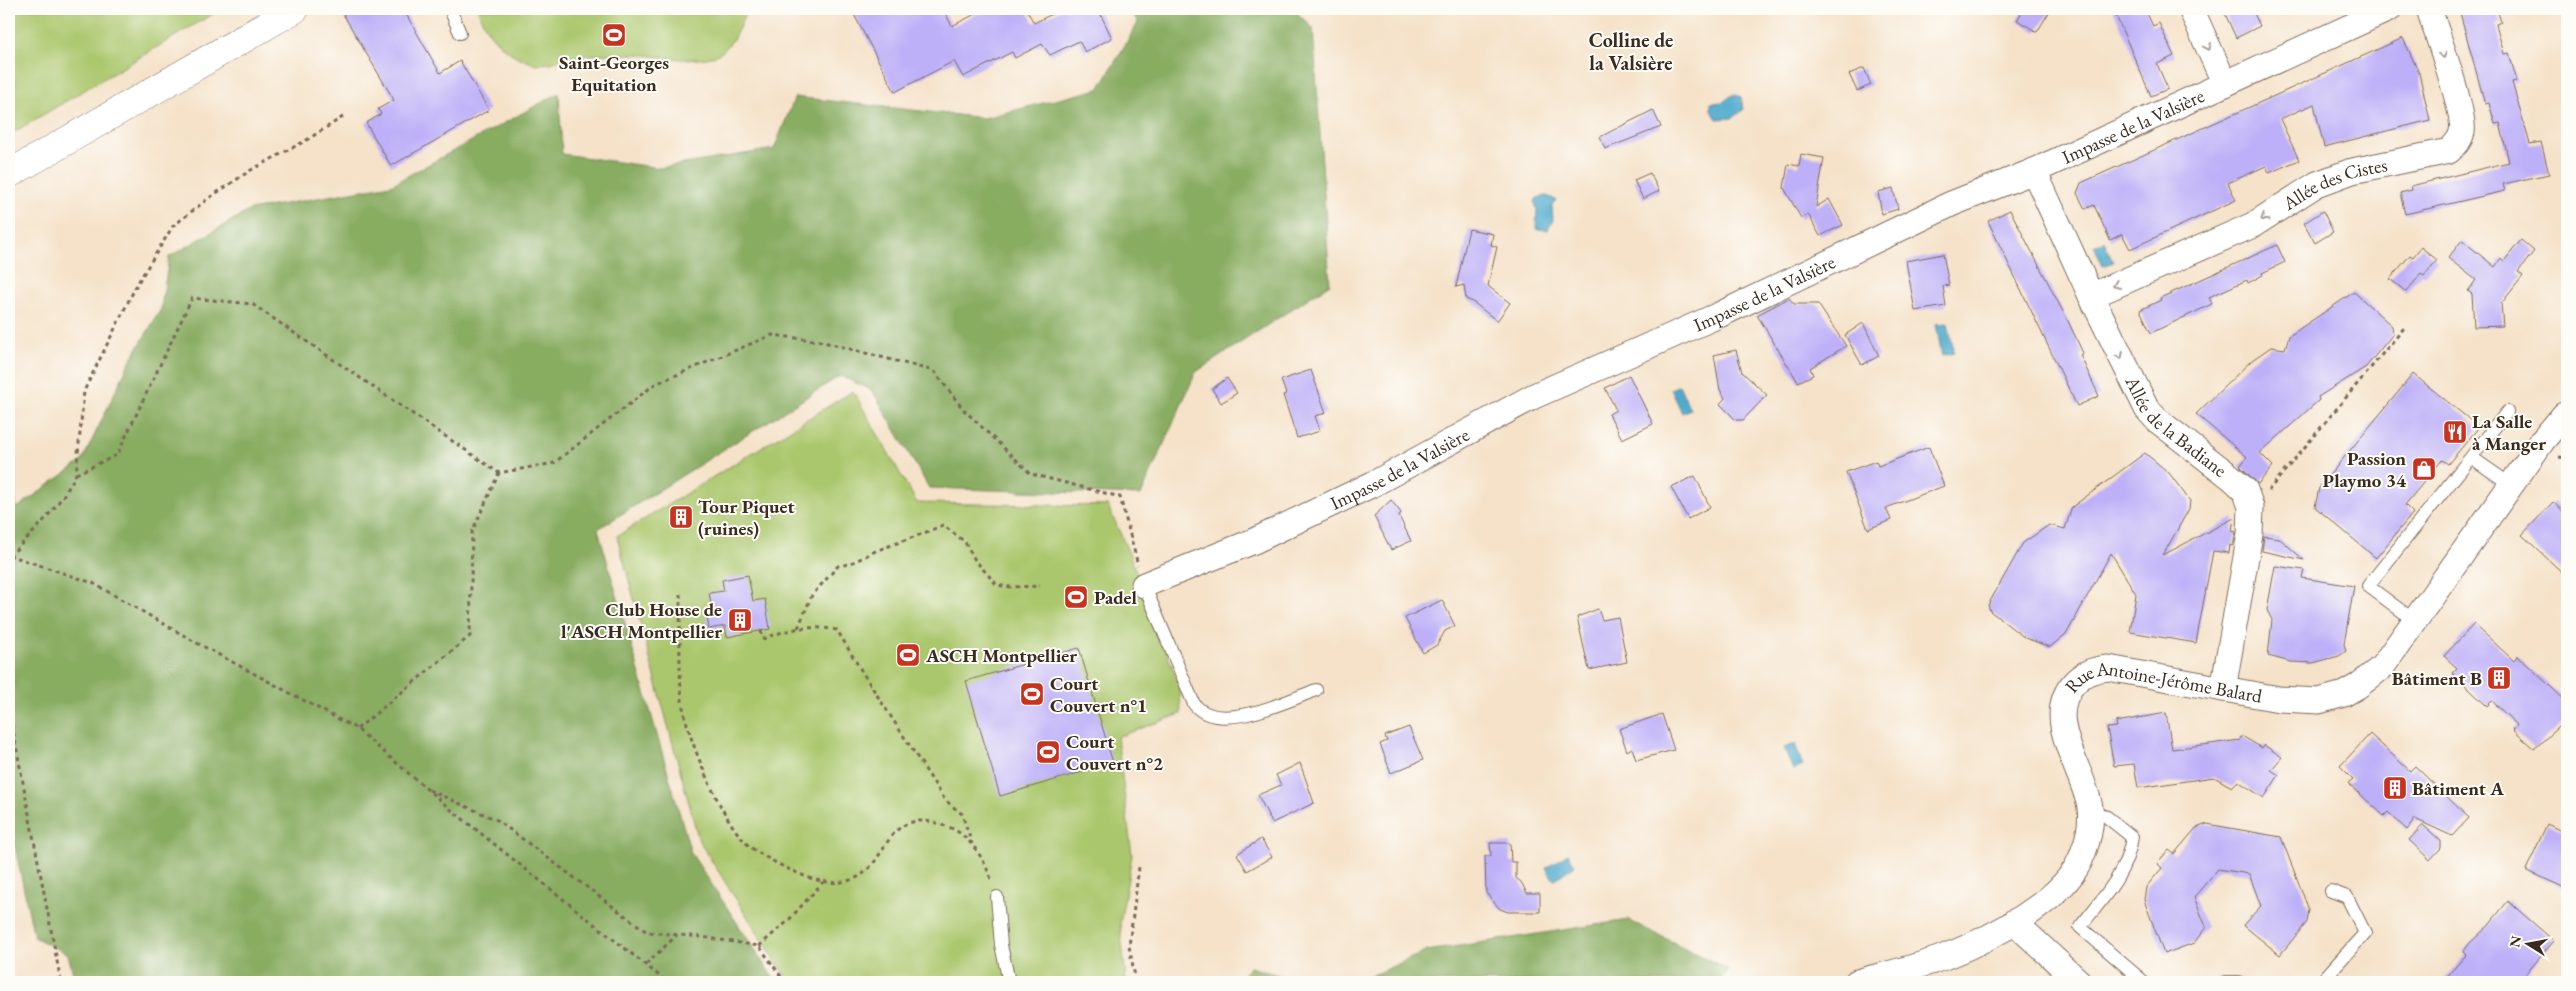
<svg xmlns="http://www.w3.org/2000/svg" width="2576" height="991" font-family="'EB Garamond',serif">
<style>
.green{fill:#abc76d;stroke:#737846}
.forest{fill:#88ac60;stroke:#626b3f}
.water{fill:#4faacd;stroke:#456a76}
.building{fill:#bdb0f8}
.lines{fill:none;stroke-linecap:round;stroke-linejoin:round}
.service-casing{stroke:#7c6a5a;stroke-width:14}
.minor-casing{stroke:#7c6a5a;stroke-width:27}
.tertiary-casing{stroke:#7c6a5a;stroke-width:29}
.path{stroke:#7c6a5a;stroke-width:3;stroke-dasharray:4 4;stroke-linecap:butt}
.service{stroke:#fff;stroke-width:12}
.minor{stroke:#fff;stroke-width:25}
.tertiary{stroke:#fff;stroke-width:28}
.oneway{stroke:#a79f9a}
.labels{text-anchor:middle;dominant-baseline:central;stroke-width:4;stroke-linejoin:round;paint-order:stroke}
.poi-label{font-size:19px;font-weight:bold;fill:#3b2a1e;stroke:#fdfcf7;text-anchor:start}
.street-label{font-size:19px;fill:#3b2a1e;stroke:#fdfcf7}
.neighbourhood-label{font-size:20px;font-weight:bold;fill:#3b2a1e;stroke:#fdfcf7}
</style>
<rect width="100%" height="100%" fill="#fdfcf7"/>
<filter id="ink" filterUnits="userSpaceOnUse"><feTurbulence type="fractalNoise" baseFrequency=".02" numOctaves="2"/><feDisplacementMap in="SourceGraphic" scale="10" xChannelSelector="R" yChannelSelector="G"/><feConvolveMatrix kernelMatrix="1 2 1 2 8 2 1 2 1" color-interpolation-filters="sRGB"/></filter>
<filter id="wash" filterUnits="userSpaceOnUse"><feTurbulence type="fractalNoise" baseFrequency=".0096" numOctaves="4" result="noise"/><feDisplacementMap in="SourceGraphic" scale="20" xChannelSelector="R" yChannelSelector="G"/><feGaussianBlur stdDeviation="1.12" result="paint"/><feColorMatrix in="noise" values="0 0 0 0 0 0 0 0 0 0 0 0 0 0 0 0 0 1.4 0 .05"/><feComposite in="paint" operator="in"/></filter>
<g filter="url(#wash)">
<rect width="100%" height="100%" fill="#f5e2c9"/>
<!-- green -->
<path class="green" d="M9,9H221L9,135Z
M478,9H747C742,22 734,42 723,51C704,67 656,55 633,54C616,54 597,54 580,56C566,58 545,67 532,63C508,56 484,34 478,9Z
M853,391L917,503L1108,506L1129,553L1180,687L1181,714L1117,737L1132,855L1120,924L1126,982H789L699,841L617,536Z"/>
<!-- forest -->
<path class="forest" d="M1131,9H1293L1313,28L1330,284L1196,372L1141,495L929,488L872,390L840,376L598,529L691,853L776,982H75L68,954L34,937L9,819V469L17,508L82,461L131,359L161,309L169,257L250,210L391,185L559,93L562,154L660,168L774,149L795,97L984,118L1099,89L1138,23Z
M1628,920L1728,969L1719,982H1315L1362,980L1427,951Z
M1250,967L1302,982H1236Z"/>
<!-- water -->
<path class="water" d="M1734,94L1741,97L1743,110L1733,118L1717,119L1711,110V103L1723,102Z
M1547,196L1556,200L1552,206L1553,220L1548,230L1536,229L1537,210L1535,202L1537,198Z
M2104,241L2113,262L2103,266L2094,246Z
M1948,323L1954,353L1942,356L1936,324Z
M1679,385L1690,409L1682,413L1671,389Z
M1795,744L1803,766L1793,770L1784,748Z
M1568,854L1575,865L1554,880L1546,868Z"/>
<g id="blocks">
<!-- building -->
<path class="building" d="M352,9H403L440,73L460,61L489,110L391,166L366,123L381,114L378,109L394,100L343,14Z
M851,9H943L952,26L985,9H1026L1034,23L1062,9H1098L1112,38L1085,52L1079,41L1050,55L1042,44L1015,58L1012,52L963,77L954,61L895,92Z
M2024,9H2051L2037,32L2017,20Z
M2113,9H2145L2153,26L2159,23L2174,56L2157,64L2168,89L2151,96Z
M2223,9H2252L2260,26L2236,38Z
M2459,9H2497L2501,22L2496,24L2504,54L2509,53L2517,81L2512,82L2530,144L2541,142L2549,174L2503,184L2505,191L2405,214L2400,193L2412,190L2411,186L2509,162L2500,123L2495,124L2489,103L2485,104Z
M2403,38L2419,73L2430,120L2324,147L2314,104L2280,119L2299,160L2269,173L2266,166L2228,183L2236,200L2130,249L2122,234L2110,240L2094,205L2085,209L2077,193L2081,183Z
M1864,68L1871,85L1857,91L1849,74Z
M1653,110L1661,127L1605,149L1600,137Z
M1801,154L1824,158L1816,207L1829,199L1843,225L1820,236L1808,214L1801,218L1784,188L1788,164L1799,166Z
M1650,173L1659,191L1643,199L1634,180Z
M1893,188L1898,209L1882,214L1878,192Z
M2010,210L2068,321L2083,353L2080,355L2099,396L2077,406L1988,221Z
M2323,211L2333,232L2315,243L2304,223Z
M1469,229L1493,234L1491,245L1497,247L1488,286L1510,303L1497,321L1473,302L1466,299L1464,285L1456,287Z
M2462,240L2495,267L2501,258L2504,261L2521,240L2534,251L2518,272L2523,276L2501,304L2503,326L2474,327L2472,294L2468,291L2476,280L2448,258Z
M2277,245L2285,262L2262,273L2263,275L2248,283L2247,280L2209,297L2212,304L2151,333L2140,310L2161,300L2160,298Z
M2421,247L2437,260L2424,276L2421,274L2406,292L2390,279L2410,255L2413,257Z
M1943,254L1949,285L1943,286L1946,306L1915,311L1906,261Z
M2354,292L2392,326L2393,334L2366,367L2318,397L2319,400L2260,453L2273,466L2258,484L2240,466L2247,457L2196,414L2252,360L2271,347L2285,349L2289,336Z
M1789,298L1794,304H1818L1846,346L1810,368L1813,375L1798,382L1757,315Z
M1863,323L1879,356L1862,365L1845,335Z
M1736,350L1742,372L1767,395L1743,420H1736L1720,404L1725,398L1720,390L1714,355Z
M1311,370L1326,413L1315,416L1320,431L1297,438L1283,395L1286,394L1281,380Z
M2413,374L2479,427L2448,464L2442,460L2405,505L2413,513L2376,558L2315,507L2319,488Z
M1629,375L1653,424L1622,439L1609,414L1616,410L1605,388Z
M1227,378L1237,393L1221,403L1212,389Z
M1929,447L1944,486L1886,508L1891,520L1868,529L1846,472L1876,461L1878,466Z
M2145,453L2169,473L2190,501L2189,509L2163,555L2234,518L2232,531L2236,532L2233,546L2230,545L2229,553L2213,551L2196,643L2130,632L2136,594L2111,553L2067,633L2050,647L2025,638L1990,611L1988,605L2023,543L2049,525L2065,529L2072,507Z
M1695,476L1710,507L1688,519L1671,487Z
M1391,500L1401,513L1399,516L1411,541L1391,550L1374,516Z
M2553,502L2567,515V577L2522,535Z
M2264,536L2279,538L2304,560L2262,551Z
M2275,566L2304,570L2302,578L2354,586L2344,644L2346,651L2339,656L2313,663L2291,662L2268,656L2272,620L2267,610Z
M748,575L753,601L765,599L770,629L727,637L725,626L709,629L706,611L712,609L709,593L724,591L722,580Z
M1442,600L1455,626L1445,631L1437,645L1423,653L1405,618Z
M1598,609L1602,620L1618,617L1627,662L1589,670L1577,617Z
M2474,624L2514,661L2518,656L2567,702V719L2534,749L2513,730L2517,725L2492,701L2487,706L2452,673L2457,668L2444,656Z
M1079,648L1113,763L1000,796L966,681Z
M2166,713L2172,749L2240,740L2242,736L2262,748L2264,745L2282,757L2271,770L2279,775L2264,798L2238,781L2232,787L2214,777L2138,788L2134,764L2114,766L2107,728L2117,727L2116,722Z
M1662,714L1674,750L1636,760L1632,748L1627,751L1619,729Z
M1409,727L1423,760L1391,773L1380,744L1387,741L1385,736Z
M2370,734L2410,771L2415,766L2469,818L2452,836L2415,819L2407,830L2388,812L2384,816L2348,783L2353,779L2340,766Z
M1300,763L1314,803L1272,823L1258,795L1281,785L1276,775Z
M2207,824L2281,837L2309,910L2307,922L2280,955L2243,925L2261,906L2249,874L2218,869L2194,897L2206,927L2194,943L2164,954L2144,900L2146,887L2162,868L2157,863L2169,850L2174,854L2196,828Z
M2547,824L2567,834V889L2526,870Z
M2423,825L2441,841V848L2430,860L2409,840Z
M1261,839L1272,857L1247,871L1237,854Z
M1490,843H1510L1511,862H1516V878L1521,882L1527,893H1540V912H1508L1500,909L1486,893L1485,856H1491Z
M2508,901L2554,941L2519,982H2442L2466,955L2463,952L2470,943L2485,929Z"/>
</g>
</g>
<g filter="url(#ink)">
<use href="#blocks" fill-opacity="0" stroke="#7c6a5a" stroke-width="1"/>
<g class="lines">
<defs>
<path id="service" d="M450,9L460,33
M2471,457L2511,485
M1144,585L1194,704C1218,735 1287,701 1316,690
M2415,621L2368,586L2507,412
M2090,810L2107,817L2132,837C2127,874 2102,899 2080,927L2144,982
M997,897L1001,945L1009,982
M2226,982H2239
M2321,982L2365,933L2347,897L2331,891"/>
<g id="minor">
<path d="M2191,9L2225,84"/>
<path id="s1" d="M2034,171L2091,296L2147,409L2157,420L2232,478L2245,490L2251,507L2250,534L2223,689"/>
<path id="s2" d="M2091,296L2253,225L2317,184L2352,171L2449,151C2455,145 2460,141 2462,132C2466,114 2436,31 2429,9"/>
<path id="s3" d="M1144,585L1254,541L1375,483L1534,396L1719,315L1951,204L2034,171L2389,9"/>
<path d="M2014,922L2079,982"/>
<path id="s4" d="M1857,982C1886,974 1916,968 1944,957C1988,940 2068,900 2083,853C2088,840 2092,822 2090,808C2084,769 2042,719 2074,683C2083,673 2094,669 2108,668L2279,699L2319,701L2344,694L2358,686L2382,667L2543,440L2564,415"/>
</g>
<path id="tertiary" d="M9,174L295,9"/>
</defs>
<!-- service casing -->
<use href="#service" class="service-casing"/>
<!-- minor casing -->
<use href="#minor" class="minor-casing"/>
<!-- tertiary casing -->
<use href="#tertiary" class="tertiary-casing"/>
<!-- path -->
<path class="path" d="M2559,457L2567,458
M76,474L117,455L192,298L252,304L499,473L554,463L655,384L772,335L820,341L934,371L963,409L1031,474L1120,497L1138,565
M2268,491L2404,328
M9,555L93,583L197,643L357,729L449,808L667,982
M9,556C33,534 62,503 76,474L84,391L137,284L173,226L209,198L251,170L305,141L346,115
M680,594C681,629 678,665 682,700C686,737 721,819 747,844C758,854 773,861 786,868C806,877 825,886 847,881C892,871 879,802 946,826C970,834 985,860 992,882
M798,628L812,595L838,566C855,564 866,554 881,549C902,541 923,534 943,525L965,542L975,560L997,585L1010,587L1040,586
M761,631L763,639C791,628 807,625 837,630L864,675L945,800L962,814L972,844
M9,709L61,982
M357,729L470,636L472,532L499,473
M429,790L497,820L647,932L702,937L759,946L785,982
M759,946L787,922L823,882
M646,964L677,935
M1136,982L1129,946L1139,867"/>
<!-- service -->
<use href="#service" class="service"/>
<!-- minor -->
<use href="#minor" class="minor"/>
<!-- tertiary -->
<use href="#tertiary" class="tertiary"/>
</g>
<!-- one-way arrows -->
<defs><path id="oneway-chevron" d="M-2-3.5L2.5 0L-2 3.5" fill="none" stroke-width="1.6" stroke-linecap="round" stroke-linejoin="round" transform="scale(1.25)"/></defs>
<g class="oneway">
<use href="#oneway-chevron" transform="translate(2208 47) rotate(65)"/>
<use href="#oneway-chevron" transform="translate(2443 55) rotate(73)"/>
<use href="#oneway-chevron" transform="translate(2264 218) rotate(147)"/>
<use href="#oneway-chevron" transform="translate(2116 285) rotate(157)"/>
<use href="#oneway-chevron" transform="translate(2120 356) rotate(64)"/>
</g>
</g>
<!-- icons -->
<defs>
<symbol id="stadium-square" viewBox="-11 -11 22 22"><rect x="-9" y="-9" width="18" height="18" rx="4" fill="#c8321e" stroke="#fdfcf7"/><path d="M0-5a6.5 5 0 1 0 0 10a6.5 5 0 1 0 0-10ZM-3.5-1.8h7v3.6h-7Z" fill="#fff"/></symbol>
<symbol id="restaurant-square" viewBox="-11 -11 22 22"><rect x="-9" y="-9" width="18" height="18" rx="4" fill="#c8321e" stroke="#fdfcf7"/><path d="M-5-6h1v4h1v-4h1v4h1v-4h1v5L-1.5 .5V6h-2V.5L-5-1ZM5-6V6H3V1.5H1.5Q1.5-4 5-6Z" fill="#fff"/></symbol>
<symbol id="shop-square" viewBox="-11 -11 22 22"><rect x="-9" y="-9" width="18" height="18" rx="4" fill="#c8321e" stroke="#fdfcf7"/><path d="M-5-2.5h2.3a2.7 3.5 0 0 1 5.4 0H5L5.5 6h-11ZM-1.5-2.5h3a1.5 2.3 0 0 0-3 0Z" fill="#fff"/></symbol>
<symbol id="building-square" viewBox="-11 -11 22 22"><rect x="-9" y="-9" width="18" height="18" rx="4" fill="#c8321e" stroke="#fdfcf7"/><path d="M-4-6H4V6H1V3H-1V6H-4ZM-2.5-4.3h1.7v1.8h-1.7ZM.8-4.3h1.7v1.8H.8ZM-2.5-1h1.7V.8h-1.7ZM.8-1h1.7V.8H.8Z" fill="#fff"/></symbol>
</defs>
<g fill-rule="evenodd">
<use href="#stadium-square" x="600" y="21" width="28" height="28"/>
<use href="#restaurant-square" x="2441" y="418" width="28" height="28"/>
<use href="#shop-square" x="2410" y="455" width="28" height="28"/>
<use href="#building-square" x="667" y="503" width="28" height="28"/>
<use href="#stadium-square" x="1062" y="583" width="28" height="28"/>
<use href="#building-square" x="726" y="606" width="28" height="28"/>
<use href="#stadium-square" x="894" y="641" width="28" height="28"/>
<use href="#building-square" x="2485" y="664" width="28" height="28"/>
<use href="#stadium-square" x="1018" y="680" width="28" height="28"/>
<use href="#stadium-square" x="1034" y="738" width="28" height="28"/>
<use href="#building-square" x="2381" y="774" width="28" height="28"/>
</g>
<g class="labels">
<!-- poi labels -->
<g class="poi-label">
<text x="614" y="62" text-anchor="middle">Saint-Georges<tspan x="614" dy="22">Equitation</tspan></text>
<text x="2472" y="421">La Salle<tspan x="2472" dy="22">à Manger</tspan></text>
<text x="2406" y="458" text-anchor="end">Passion<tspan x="2406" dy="22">Playmo 34</tspan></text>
<text x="698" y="506">Tour Piquet<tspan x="698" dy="22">(ruines)</tspan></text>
<text x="1094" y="597">Padel</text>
<text x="722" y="609" text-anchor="end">Club House de<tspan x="722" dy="22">l'ASCH Montpellier</tspan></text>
<text x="926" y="655">ASCH Montpellier</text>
<text x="2482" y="678" text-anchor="end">Bâtiment B</text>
<text x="1050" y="683">Court<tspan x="1050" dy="22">Couvert n°1</tspan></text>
<text x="1066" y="741">Court<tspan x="1066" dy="22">Couvert n°2</tspan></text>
<text x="2412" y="788">Bâtiment A</text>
</g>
<!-- street labels -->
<g class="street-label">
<text stroke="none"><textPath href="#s3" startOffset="1091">Impasse de la Valsière</textPath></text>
<text stroke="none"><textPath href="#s2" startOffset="270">Allée des Cistes</textPath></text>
<text stroke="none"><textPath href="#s3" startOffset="686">Impasse de la Valsière</textPath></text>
<text stroke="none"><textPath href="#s1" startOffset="296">Allée de la Badiane</textPath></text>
<text stroke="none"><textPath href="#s3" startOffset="281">Impasse de la Valsière</textPath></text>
<text stroke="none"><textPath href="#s4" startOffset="540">Rue Antoine-Jérôme Balard</textPath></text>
</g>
<!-- neighbourhood labels -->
<g class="neighbourhood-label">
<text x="1631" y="40">Colline de<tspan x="1631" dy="23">la Valsière</tspan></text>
</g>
</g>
<!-- margin -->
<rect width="2576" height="991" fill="none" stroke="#fdfcf7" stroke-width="30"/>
<!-- north arrow -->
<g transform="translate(2528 944) rotate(281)" stroke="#fdfcf7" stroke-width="4" paint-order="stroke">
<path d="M0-4L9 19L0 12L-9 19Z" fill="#3b2a1e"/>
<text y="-8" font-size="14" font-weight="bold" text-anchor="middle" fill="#3b2a1e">N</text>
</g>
</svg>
